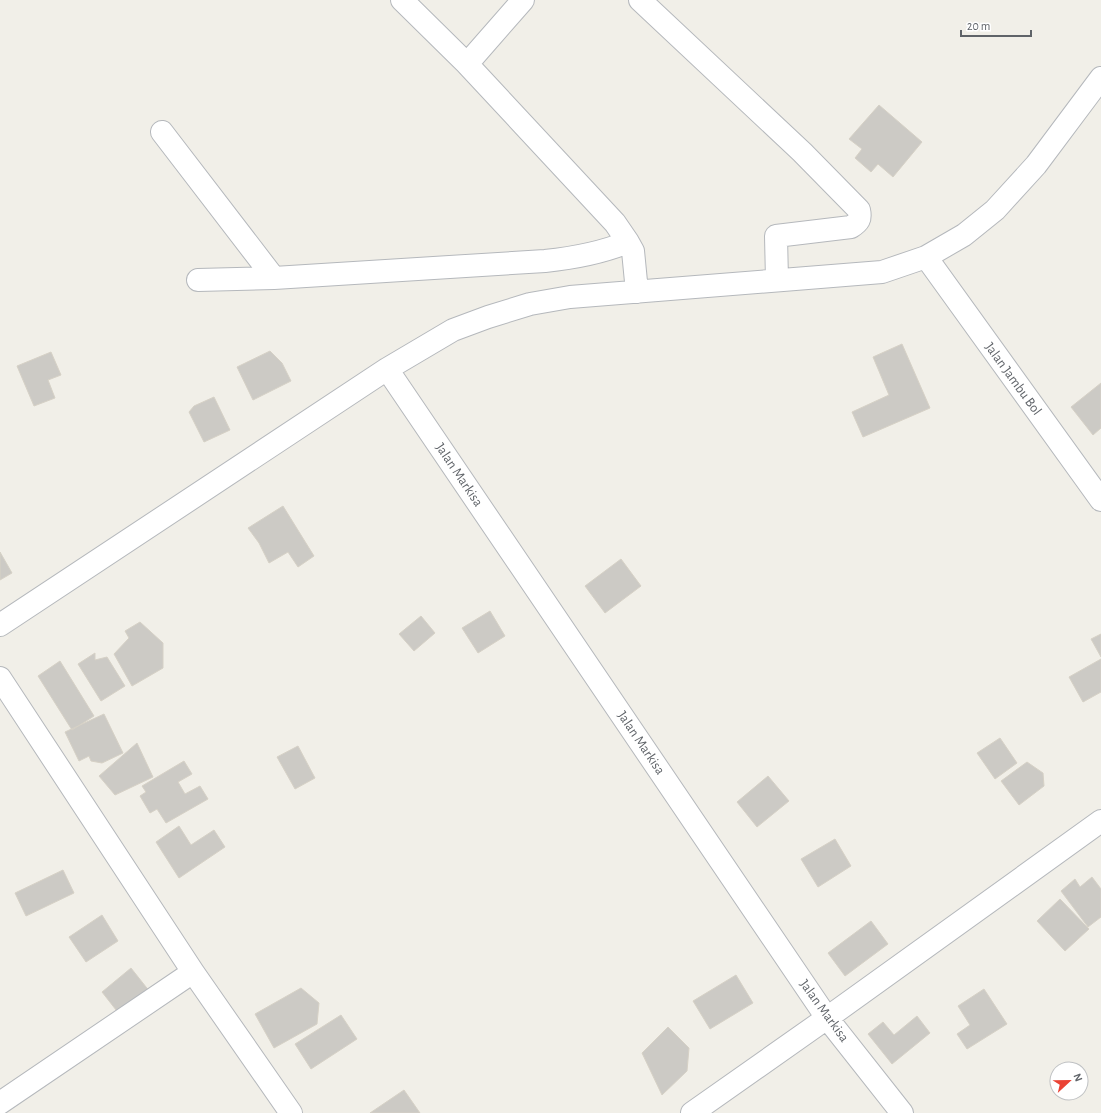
<svg xmlns="http://www.w3.org/2000/svg" width="1101" height="1113" font-family="'Alegreya Sans',sans-serif">
<style>
.building{fill:#cccac5;stroke:#d6d1c6}
.lines{fill:none;stroke-linecap:round;stroke-linejoin:round}
.minor-casing{stroke:#b5b8bc;stroke-width:24}
.minor{stroke:#fff;stroke-width:22}
.labels{text-anchor:middle;dominant-baseline:central;stroke-width:3;stroke-linejoin:round;paint-order:stroke}
.street-label{font-size:14px;fill:#5f6368;stroke:#fff}
</style>
<rect width="100%" height="100%" fill="#f1efe8"/>
<!-- building -->
<path class="building" d="M879,105L922,142L893,177L878,164L871,172L855,158L862,149L849,139Z
M902,344L930,408L863,437L852,412L889,395L873,357Z
M270,351L282,363L291,381L253,400L237,367Z
M51,352L61,375L48,380L55,398L34,406L17,366Z
M1101,383V428L1093,435L1071,407Z
M214,397L230,430L204,442L189,412L194,406Z
M283,506L314,556L298,567L288,552L269,563L259,543L248,528Z
M0,552L12,573L0,580Z
M621,559L641,586L605,613L585,586Z
M490,611L505,636L478,653L462,628Z
M421,616L435,633L414,651L399,634Z
M140,622L163,643V668L132,686L114,654L129,638L125,631Z
M1101,634V657L1091,639Z
M95,653V660L107,657L125,686L101,701L78,664Z
M1101,659V692L1083,702L1069,677Z
M60,661L94,716L72,730L38,676Z
M104,714L123,753L102,763L91,761L89,756L79,761L65,732Z
M1000,738L1017,763L995,779L977,753Z
M137,743L153,777L115,795L99,776Z
M298,746L315,778L295,789L277,757Z
M184,761L192,774L178,782L185,794L200,786L208,799L166,823L157,809L150,813L140,796L146,792L142,786Z
M1027,762L1043,773L1044,786L1019,805L1001,781Z
M768,776L789,801L757,827L737,802Z
M179,826L191,845L214,830L225,847L179,878L156,842Z
M835,839L851,866L818,887L801,859Z
M63,870L74,893L26,916L15,893Z
M1092,877L1101,889V917L1088,927L1061,891L1075,879L1080,887Z
M1060,899L1089,929L1065,951L1037,921Z
M102,915L118,941L86,962L69,937Z
M871,921L888,944L845,976L828,953Z
M131,968L150,992L120,1015L102,992Z
M736,975L753,1003L710,1029L693,1001Z
M301,988L319,1003L317,1024L274,1048L255,1014Z
M984,989L1007,1024L967,1049L957,1034L970,1025L958,1006Z
M341,1015L357,1039L311,1069L295,1044Z
M917,1016L930,1033L892,1064L868,1034L883,1022L894,1035Z
M668,1027L689,1048L687,1071L662,1095L642,1053Z
M404,1090L420,1113H370Z"/>
<g class="lines">
<defs>
<path id="minor" d="M402,0L467,64L615,223L628,242L633,251L637,292
M640,0L802,152L859,210C861,219 859,222 851,227L776,236L777,280
M467,64L523,0
M162,132L274,278L545,261C574,258 601,253 628,242
M926,257L1101,500
M198,280L274,278
M387,369L827,1018L902,1113
M0,625L387,369L453,330L488,317L530,304L570,297L882,272L926,257L964,235L995,210L1036,165L1101,78
M0,678L193,972L291,1113
M0,1103L193,972
M692,1113L827,1018L1101,821"/>
</defs>
<!-- minor casing -->
<use href="#minor" class="minor-casing"/>
<!-- minor -->
<use href="#minor" class="minor"/>
</g>
<g class="labels">
<!-- street labels -->
<g class="street-label">
<text transform="translate(1013 379) rotate(54)">Jalan Jambu Bol</text>
<text transform="translate(459 475) rotate(56)">Jalan Markisa</text>
<text transform="translate(641 743) rotate(56)">Jalan Markisa</text>
<text transform="translate(824 1011) rotate(54)">Jalan Markisa</text>
</g>
</g>
<!-- north arrow -->
<g transform="translate(1069 1081) rotate(68)"><circle r="19" fill="#ffffff" stroke="#bfc1c3"/>
<path d="M0-3L7 15L0 10L-7 15Z" fill="#ea4335"/>
<text y="-6" font-size="11" font-weight="bold" text-anchor="middle" fill="#5f6368">N</text>
</g>
<!-- scale -->
<path d="M961 30v6h70v-6" fill="none" stroke="#5f6368" stroke-width="2"/>
<text x="967" y="30" font-size="12" fill="#5f6368" stroke="#ffffff" stroke-width="3" paint-order="stroke">20 m</text>
</svg>
